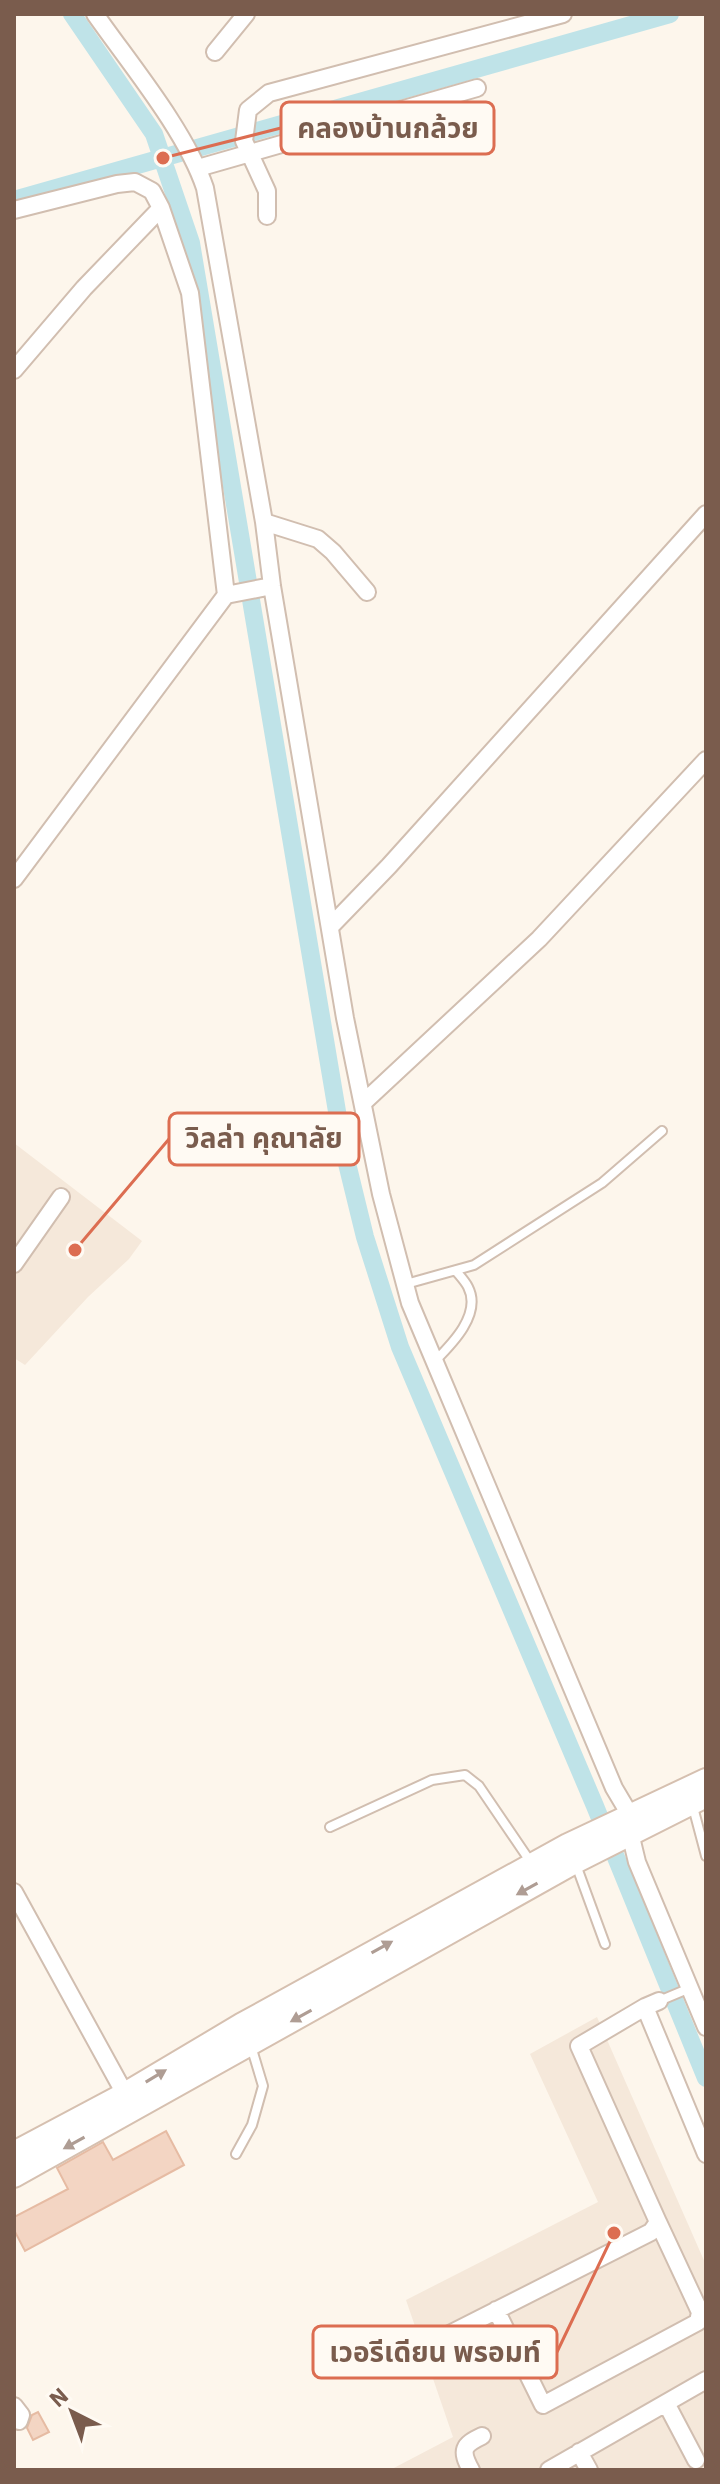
<svg xmlns="http://www.w3.org/2000/svg" width="720" height="2484" font-family="'IBM Plex Sans','Noto Sans Thai',sans-serif">
<style>
.residential{fill:#f5e8da}
.lines{fill:none;stroke-linecap:round;stroke-linejoin:round}
.canal{stroke:#bfe3e8;stroke-width:18}
.building{fill:#f3d5c3;stroke:#e6bba3;stroke-width:2}
.lane-casing{stroke:#d1beb0;stroke-width:12}
.street-casing{stroke:#d1beb0;stroke-width:20}
.secondary-casing{stroke:#d6c0b0;stroke-width:26}
.lane{stroke:#fff;stroke-width:8}
.street{stroke:#fff;stroke-width:16}
.secondary{stroke:#fff;stroke-width:22}
.oneway{fill:#af9d94}
.leader{fill:none;stroke:#dc6d51;stroke-width:3}
.callout-dot{fill:#dc6d51;stroke:#fffaf3;stroke-width:3}
.callout{fill:#fffaf3;stroke:#dc6d51;stroke-width:3}
.callout-label{font-size:28px;text-anchor:middle;font-weight:bold;fill:#7a5c4d}
</style>
<rect width="100%" height="100%" fill="#fdf6ec"/>
<!-- residential -->
<path class="residential" d="M14,1143L142,1241L129,1259L88,1297L25,1365L14,1358Z
M597,2017L706,2265V2467L700,2470H390L453,2437L406,2300L598,2202L530,2054Z"/>
<g class="lines">
<!-- canal -->
<path class="canal" d="M72,14L154,134L191,243L343,1147L365,1237L400,1347L595,1806L706,2078
M14,200L670,14"/>
</g>
<!-- building -->
<path class="building" d="M166,2131L184,2165L25,2251L14,2230V2217L68,2189L57,2168L103,2142L113,2160Z
M38,2412L49,2432L33,2440L27,2428L32,2415Z"/>
<g class="lines">
<defs>
<path id="lane" d="M406,1284L474,1265L602,1183L662,1131
M435,1361C452,1344 482,1314 468,1287C465,1281 460,1276 456,1271
M693,1807L706,1856
M330,1827L432,1780L465,1775L479,1786L532,1864
M575,1862L605,1944
M659,2001L690,1988
M236,2154L252,2125L263,2086L251,2046"/>
<path id="street" d="M95,14C130,64 186,131 205,188L264,522L272,586L345,1018L381,1194L410,1303L614,1788L630,1815
M215,52L246,14
M198,168L477,88
M14,210L117,184L135,182L152,191L161,208L190,293L226,595
M267,216V191L244,141L248,110L269,93L563,14
M14,370L84,288L161,208
M264,522L318,539L333,552L367,592
M14,879L226,595L272,586
M330,927L389,866L706,514
M363,1103L539,939L706,760
M14,1264L61,1197
M630,1833L637,1862L706,2027
M14,1892L125,2094
M659,2001L645,2007L706,2154
M496,2310L543,2405L698,2322L700,2312L658,2222
M436,2341L651,2232L658,2222L579,2046L645,2007
M666,2403L696,2460
M14,2406L21,2415L19,2421
M579,2452L589,2470
M471,2470C460,2450 463,2445 482,2436
M549,2470L706,2380"/>
<path id="secondary" d="M14,2153L125,2094L241,2025L568,1845L706,1780
M14,2176L575,1862L706,1796"/>
</defs>
<!-- lane casing -->
<use href="#lane" class="lane-casing"/>
<!-- street casing -->
<use href="#street" class="street-casing"/>
<!-- secondary casing -->
<use href="#secondary" class="secondary-casing"/>
<!-- lane -->
<use href="#lane" class="lane"/>
<!-- street -->
<use href="#street" class="street"/>
<!-- secondary -->
<use href="#secondary" class="secondary"/>
</g>
<!-- one-way arrows -->
<defs><path id="oneway-solid" d="M-6-.8H1V-3.2L6.5 0L1 3.2V.8H-6Z" transform="scale(2)"/></defs>
<g class="oneway">
<use href="#oneway-solid" transform="translate(527 1889) rotate(151)"/>
<use href="#oneway-solid" transform="translate(382 1947) rotate(-29)"/>
<use href="#oneway-solid" transform="translate(301 2016) rotate(151)"/>
<use href="#oneway-solid" transform="translate(156 2076) rotate(-31)"/>
<use href="#oneway-solid" transform="translate(74 2143) rotate(151)"/>
</g>
<!-- callouts -->
<path class="leader" d="M163 158L281 128M75 1250L169 1139M614 2233L557 2352"/>
<g class="callout-dot">
<circle cx="163" cy="158" r="8"/>
<circle cx="75" cy="1250" r="8"/>
<circle cx="614" cy="2233" r="8"/>
</g>
<g class="callout">
<rect x="281" y="102" width="213" height="52" rx="8"/>
<rect x="169" y="1113" width="190" height="52" rx="8"/>
<rect x="313" y="2326" width="244" height="52" rx="8"/>
</g>
<g class="callout-label">
<text x="388" y="138">คลองบ้านกล้วย</text>
<text x="264" y="1148">วิลล่า คุณาลัย</text>
<text x="435" y="2362">เวอรีเดียน พรอมท์</text>
</g>
<!-- border -->
<rect width="720" height="2484" fill="none" stroke="#7a5c4d" stroke-width="32"/>
<!-- north arrow -->
<g transform="translate(72 2412) rotate(318)" stroke="#fffaf3" stroke-width="6" paint-order="stroke">
<path d="M0-6L14 30L0 20L-14 30Z" fill="#7a5c4d"/>
<text y="-12" font-size="22" font-weight="bold" text-anchor="middle" fill="#7a5c4d">N</text>
</g>
</svg>
